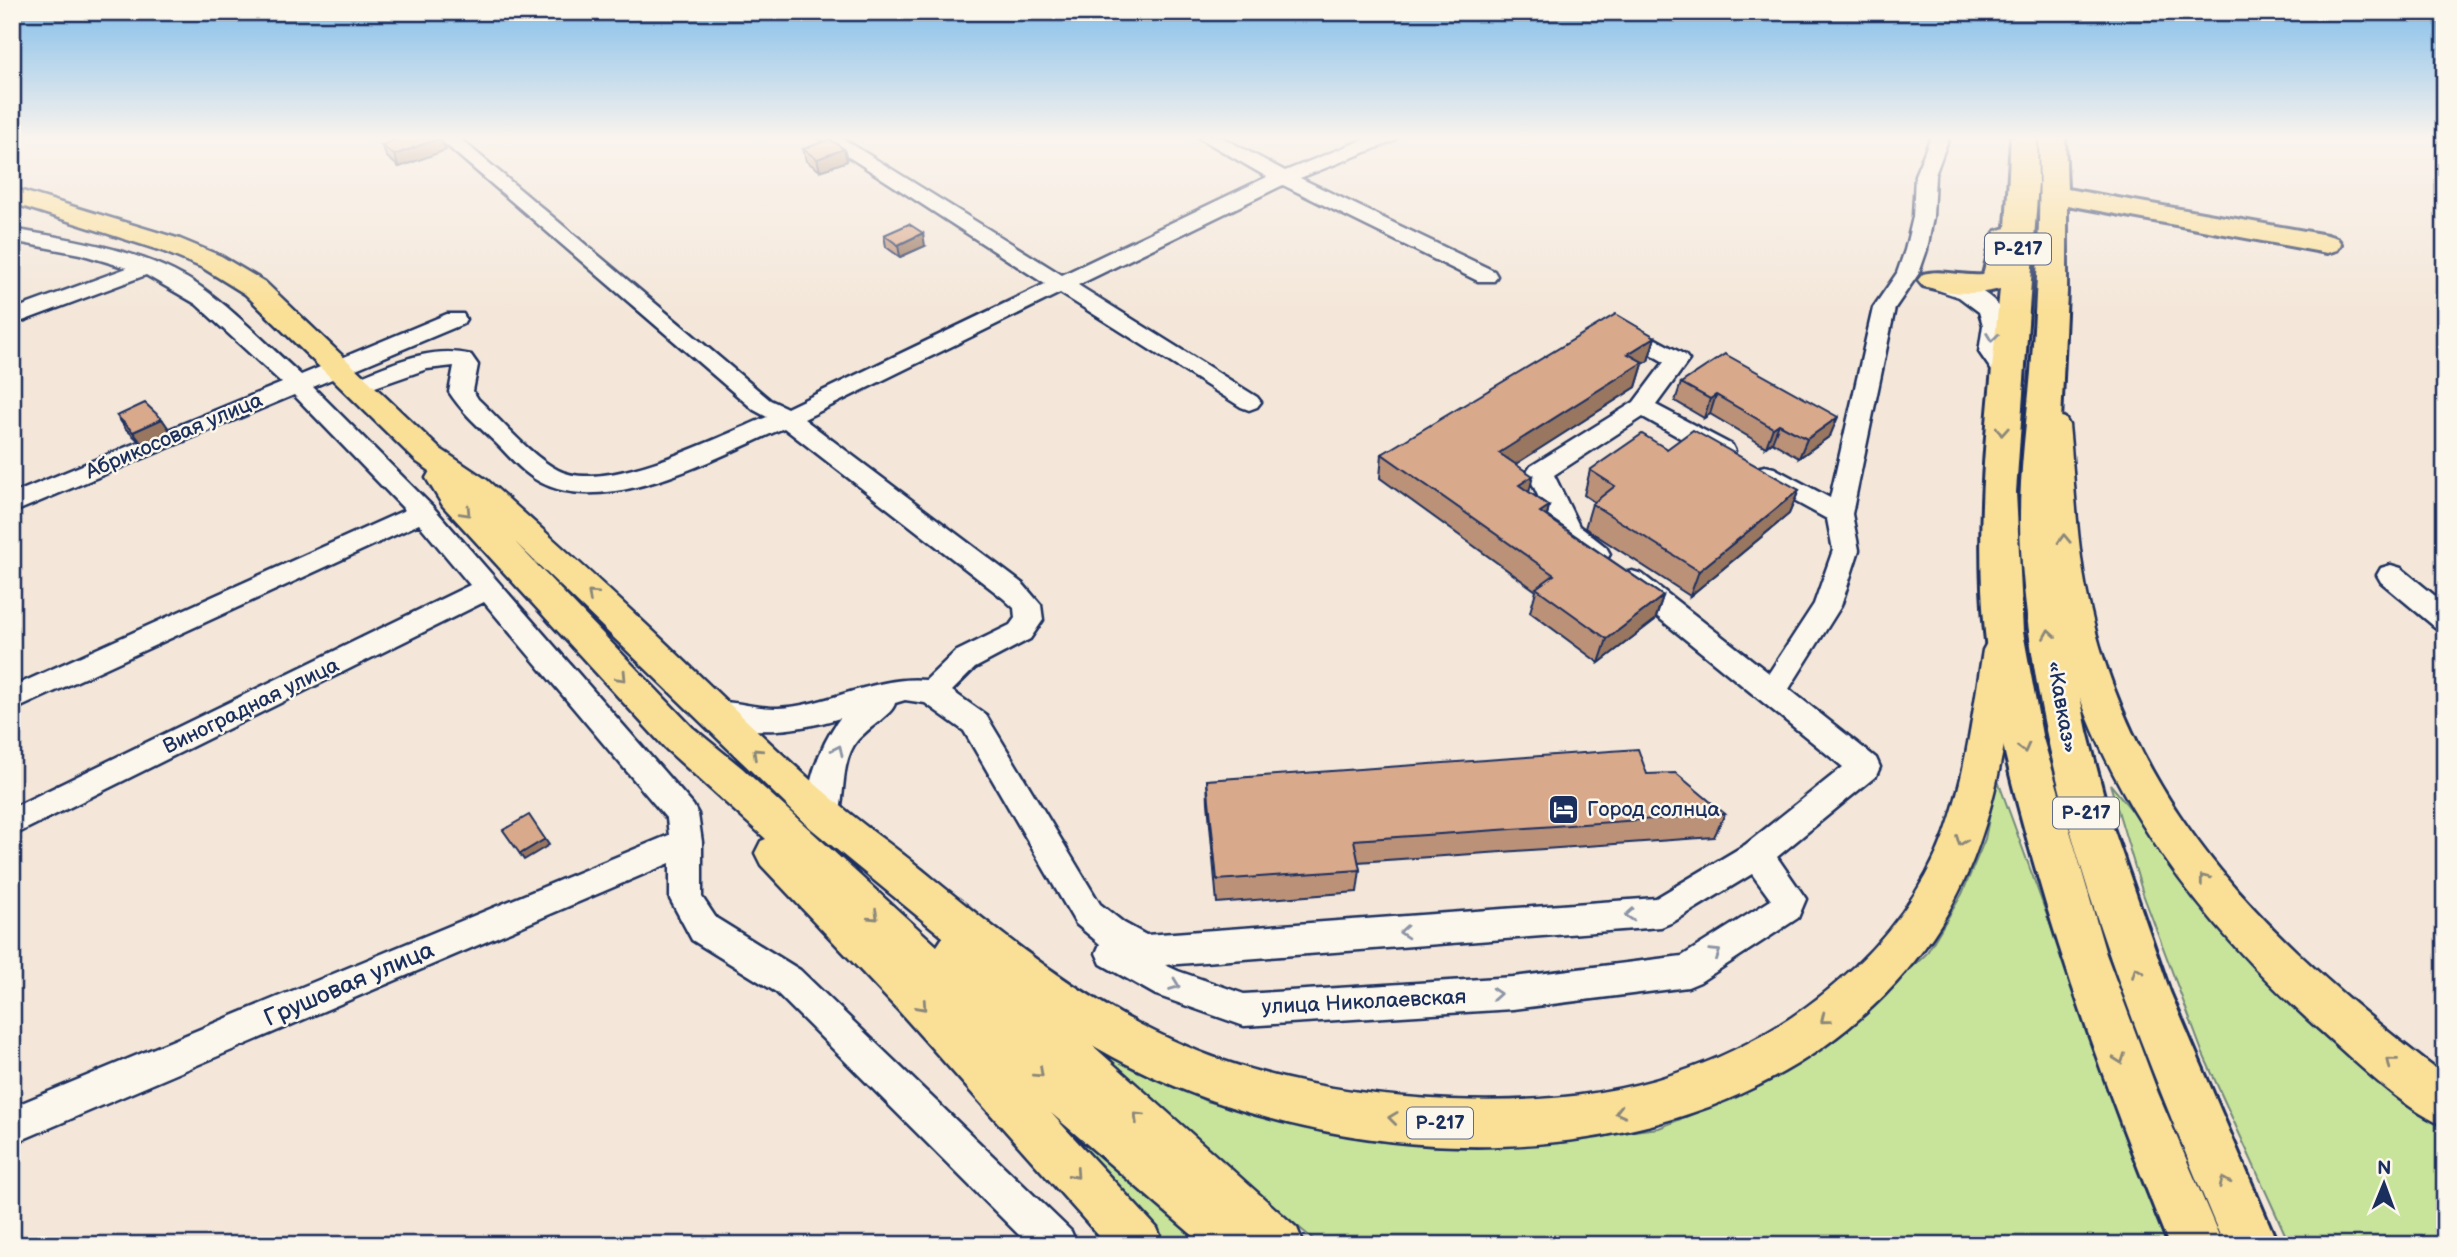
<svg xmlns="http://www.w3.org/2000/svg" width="2457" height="1257" font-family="'Balsamiq Sans',sans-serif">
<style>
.green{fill:#c8e39a;stroke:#72897c;stroke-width:2}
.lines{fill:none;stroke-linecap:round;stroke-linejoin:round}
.minor-casing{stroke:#1b2f5e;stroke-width:5}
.major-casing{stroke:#1b2f5e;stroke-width:5}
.highway-casing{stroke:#1b2f5e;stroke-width:6}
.minor{fill:#fbf7ec;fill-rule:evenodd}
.major{fill:#fadf96;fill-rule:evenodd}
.highway{fill:#fadf96;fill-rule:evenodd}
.wall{fill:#bb9178;stroke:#1b2f5e;stroke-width:2}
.shaded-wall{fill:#987661;stroke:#1b2f5e;stroke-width:2}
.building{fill:#d9a98b;stroke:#1b2f5e;stroke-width:2}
.oneway{stroke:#8b93a5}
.oneway2{stroke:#8a877a}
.labels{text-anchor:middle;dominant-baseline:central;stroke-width:5;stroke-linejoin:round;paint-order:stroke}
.shield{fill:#fbf7ec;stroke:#5e6b89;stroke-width:2}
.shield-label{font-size:19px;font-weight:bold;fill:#1b2f5e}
.street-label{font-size:21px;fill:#1b2f5e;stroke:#fbf7ec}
.poi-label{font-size:21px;fill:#1b2f5e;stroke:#fbf7ec;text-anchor:start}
.near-street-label{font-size:24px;fill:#1b2f5e;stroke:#fbf7ec}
</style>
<rect width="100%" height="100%" fill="#f4e7d9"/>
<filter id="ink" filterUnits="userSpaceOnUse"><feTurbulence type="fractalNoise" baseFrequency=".0143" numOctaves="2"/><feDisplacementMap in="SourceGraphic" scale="14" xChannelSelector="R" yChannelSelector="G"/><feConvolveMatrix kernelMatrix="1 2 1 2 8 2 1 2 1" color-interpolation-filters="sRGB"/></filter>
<g filter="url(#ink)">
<!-- green -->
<path class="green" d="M1997,778L2167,1245H1320L1103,1063L1091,1045L1206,1101L1321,1127L1539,1142L1659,1128L1760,1086L1848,1030L1926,954L1962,894L1985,839Z
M2110,784L2218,914L2445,1118V1245H2290L2203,1054L2143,894Z
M1041,1096L1210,1245H1164L1033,1104Z"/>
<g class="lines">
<defs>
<path id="minor" d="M437,137H458L770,400L787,408L1045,284L818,137H840L1062,275L1267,177L1198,137H1221L1285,171L1370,137H1396L1394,141L1300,178L1494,271L1497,276L1494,281H1478L1283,185L1078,285L1257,397L1261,402L1257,407L1249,410L1241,407L1060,293L804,419L1023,584L1041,605L1043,620L1030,639L975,668L952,691L986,715L1100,904L1124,923L1146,935L1656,898L1745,845L1843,767L1622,588L1618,581L1622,574L1632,571L1642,574L1769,673L1814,604L1833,550L1827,519L1756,480L1752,474L1756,468L1765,466L1774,468L1830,498L1873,308L1897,273L1905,250L1913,217L1915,175L1931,137H1949L1935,175L1933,217L1927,250L1919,273L1895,308L1852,514L1859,550L1841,606L1789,689L1876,758L1880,767L1876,776L1777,857L1806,899L1798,918L1700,982L1688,987L1513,1009L1244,1026L1156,995L1101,964L1096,953L1100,944L1076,924L964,731L925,703L905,700L895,703C893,715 864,729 854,745C839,770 847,801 835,825L824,829L813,825C798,796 822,742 840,718C793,732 750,736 703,720L698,712L703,704C725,697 753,709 778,708C828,706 876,675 926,680L955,652L1010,625L1015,618L1014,608L1003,598L784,428C720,455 608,519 540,482C523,473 510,457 496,443C479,427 462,412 449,392L454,366L427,369L355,394L347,392L343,387L347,382C385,367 429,344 471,355L478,365L473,391L478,399C502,421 530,456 558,470C605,495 720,436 767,417L754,410ZM1752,874L1771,900L1682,956L1513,977L1244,994L1178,971L1165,965L1661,927L1673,922Z
M12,229C80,241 157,251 213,296C244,320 272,349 301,375L447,314H463L466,319L463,324L313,387L432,506L693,805L698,814L702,842V897L716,918L800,970L1071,1231L1077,1245H1029L776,992L692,940L670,899V863L12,1144V1107L669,835L667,819L484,602L12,836V808L470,585L419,524L12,711V687L405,510L294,395L12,513V494L282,383L196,304L146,275L12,325V310L127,268L80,254L12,241Z
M1931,274C1956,280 1997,289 2004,318C2007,329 2003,341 2001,352L2019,376L2015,381L2007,383L1999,381L1979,352L1983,325L1979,312L1959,297L1923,285L1920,280L1923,275Z
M1619,319L1685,355L1689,360L1656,405L1732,445L1735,451L1732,457L1723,459L1714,457L1643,417L1554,475L1579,526L1606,547L1610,554L1606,561C1566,572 1541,500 1527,472L1531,466L1634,402L1664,362L1611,331L1608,326L1611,321Z
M2391,565L2401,568L2445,604V630L2435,627L2381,582L2377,575L2381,568Z"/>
<path id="major" d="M12,188L180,239L221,256L265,282L439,448L487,480C551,537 615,594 676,653C729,703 780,755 835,801C862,825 893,845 920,868C999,932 1078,998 1172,1040C1258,1080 1356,1096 1450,1100C1525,1103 1602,1098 1674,1074C1789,1037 1902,949 1945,833C1966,775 1973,711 1983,650L1988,641L2001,637L2014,641L2019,650C2004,751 1992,850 1933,936C1753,1198 1342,1192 1092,1045L1297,1228L1304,1245H1204L1051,1113L1157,1228L1164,1245H1107L898,1010L761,865L755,853L761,841L766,839L666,749L443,506L426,478L430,471L417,462L245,294L203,268L162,251L12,203ZM515,542L808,826L943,937L937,946L742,768L692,727Z
M2054,415L2065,418L2069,425C2075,483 2076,542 2088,599C2134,815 2276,947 2445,1076V1126C2402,1109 2351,1057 2315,1026C2188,912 2081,766 2053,594C2043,538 2043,481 2039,425L2043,418Z"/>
<path id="highway" d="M2011,137H2037L2038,183L2016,492L2023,632L2042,735L2106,954L2158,1093L2223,1245H2169C2117,1117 2071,993 2033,860C2012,786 1992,710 1985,632C1974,517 1989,403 2000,289C1973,296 1949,293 1923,286L1918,280L1923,274C1942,269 1963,277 1983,275L1992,237L1996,231L2006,228Z
M2039,137H2065L2067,189L2327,235L2337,238L2341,244L2337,250L2327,253L2067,205V292L2056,529L2069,641L2087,731L2110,819L2170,992L2278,1245H2224C2130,1022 2036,793 2021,549C2017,490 2026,430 2031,372C2037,293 2041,215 2039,137Z"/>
</defs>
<!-- minor casing -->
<use href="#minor" class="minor-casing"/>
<!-- major casing -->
<use href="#major" class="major-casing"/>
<!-- highway casing -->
<use href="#highway" class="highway-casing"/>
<!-- minor -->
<use href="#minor" class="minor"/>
<!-- major -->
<use href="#major" class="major"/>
<!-- highway -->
<use href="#highway" class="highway"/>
</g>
<!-- wall -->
<path class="wall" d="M381,145L446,150L399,167L387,157Z
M803,149H844L847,161L820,171L806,161Z
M884,235L925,246L900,257L886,247Z
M1655,337L1648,361L1643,364L1636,387L1515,464L1529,492L1549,506L1547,516L1663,596L1655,620L1599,663L1530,612L1536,591L1380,478L1382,454Z
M1681,383L1830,436L1799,458L1772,442L1766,447L1710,414L1704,418L1675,401Z
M117,416L162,419L171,432L143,445L126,429Z
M1667,449L1799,490L1789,514L1690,596L1585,528L1592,504L1594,502L1584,495L1590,470Z
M1647,774L1725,814L1714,837L1358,862L1360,870L1357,892L1217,903L1208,803L1207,780Z"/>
<!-- shaded-wall -->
<path class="shaded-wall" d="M440,138L446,150L399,167L394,155Z
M844,149L847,161L820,171L817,159Z
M923,233L925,246L900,257L898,245Z
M1655,337L1648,361L1643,364L1636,387L1494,478L1499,453L1628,354Z
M1716,395L1710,414L1704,418L1710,399Z
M1838,417L1830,436L1799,458L1807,439Z
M162,419L171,432L143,445L133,432Z
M1779,424L1772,442L1766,447L1773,428Z
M1533,476L1527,501L1519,485Z
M1799,490L1789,514L1690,596L1699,571Z
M1549,506L1543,530L1540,512Z
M1663,596L1655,620L1599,663L1607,639Z
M545,839L549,845L524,860L520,854Z"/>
<!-- building -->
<path class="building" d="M404,137H439L440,138L394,155L381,145Z
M830,139L844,149L817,159L803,149Z
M909,224L923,233L898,245L884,235Z
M1616,314L1655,337L1628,354L1643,362L1499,453L1533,476L1519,485L1549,506L1540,512L1663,596L1607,639L1536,588L1554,575L1382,454Z
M1725,354L1838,417L1807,439L1779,424L1773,428L1716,395L1710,399L1681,383Z
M145,403L162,419L133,432L117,416Z
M1693,430L1799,490L1699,571L1592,504L1615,486L1590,470L1642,434L1667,449Z
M1638,749L1647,774L1676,773L1725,814L1354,840L1360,870L1217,880L1207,780Z
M529,815L545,839L520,854L503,830Z"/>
<!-- one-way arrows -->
<defs><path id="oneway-chevron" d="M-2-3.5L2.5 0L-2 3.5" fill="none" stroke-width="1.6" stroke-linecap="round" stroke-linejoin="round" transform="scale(1.75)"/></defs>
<g class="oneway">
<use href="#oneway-chevron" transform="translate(1992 337) rotate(97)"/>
<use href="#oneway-chevron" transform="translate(838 750) rotate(-65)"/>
<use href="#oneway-chevron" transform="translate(1630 915) rotate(176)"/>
<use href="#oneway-chevron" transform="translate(1404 932) rotate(176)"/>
<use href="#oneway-chevron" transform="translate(1716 953) rotate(-33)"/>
<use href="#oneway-chevron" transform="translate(1175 985) rotate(21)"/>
<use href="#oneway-chevron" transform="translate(1496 994) rotate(-4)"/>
</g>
<g class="oneway2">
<use href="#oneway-chevron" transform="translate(2002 431) rotate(94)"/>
<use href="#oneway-chevron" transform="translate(466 512) rotate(47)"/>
<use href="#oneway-chevron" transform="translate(2064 539) rotate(-92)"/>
<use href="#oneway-chevron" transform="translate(592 595) rotate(-137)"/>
<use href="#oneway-chevron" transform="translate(2049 634) rotate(-99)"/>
<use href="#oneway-chevron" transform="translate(622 677) rotate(47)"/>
<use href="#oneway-chevron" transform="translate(2024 748) rotate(76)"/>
<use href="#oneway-chevron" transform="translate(757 753) rotate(-137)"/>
<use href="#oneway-chevron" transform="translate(1961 841) rotate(111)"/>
<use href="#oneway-chevron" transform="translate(2204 879) rotate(-128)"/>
<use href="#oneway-chevron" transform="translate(874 916) rotate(43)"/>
<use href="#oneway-chevron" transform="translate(2137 972) rotate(-111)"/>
<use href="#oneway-chevron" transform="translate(922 1006) rotate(48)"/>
<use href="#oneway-chevron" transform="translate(1825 1019) rotate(141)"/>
<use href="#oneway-chevron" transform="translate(2120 1059) rotate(70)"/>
<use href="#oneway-chevron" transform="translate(2391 1062) rotate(-141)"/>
<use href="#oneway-chevron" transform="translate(1039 1073) rotate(42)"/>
<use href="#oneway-chevron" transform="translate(1620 1112) rotate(166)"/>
<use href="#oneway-chevron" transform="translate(1138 1117) rotate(-137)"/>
<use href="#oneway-chevron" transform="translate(1393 1118) rotate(-173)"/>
<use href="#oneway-chevron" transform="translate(1075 1174) rotate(48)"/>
<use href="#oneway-chevron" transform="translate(2224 1182) rotate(-114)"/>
</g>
</g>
<!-- sky -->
<linearGradient id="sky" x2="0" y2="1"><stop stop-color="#83beea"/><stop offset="0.44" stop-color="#faf4ee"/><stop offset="1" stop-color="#faf4ee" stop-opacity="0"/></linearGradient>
<rect width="2457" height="313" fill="url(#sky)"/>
<!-- icons -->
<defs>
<symbol id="hotel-square" viewBox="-11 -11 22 22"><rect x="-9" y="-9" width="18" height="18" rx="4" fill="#1b2f5e" stroke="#fbf7ec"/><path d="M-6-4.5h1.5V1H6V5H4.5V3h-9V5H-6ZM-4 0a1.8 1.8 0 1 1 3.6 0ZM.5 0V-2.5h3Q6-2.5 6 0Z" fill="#fff"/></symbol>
</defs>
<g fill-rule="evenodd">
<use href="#hotel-square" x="1546" y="792" width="35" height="35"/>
</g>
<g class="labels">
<!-- shield labels -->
<g class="shield">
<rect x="1985" y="233.5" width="66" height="31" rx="5"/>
<rect x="2053" y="797.5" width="66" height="31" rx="5"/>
<rect x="1407" y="1107.5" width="66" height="31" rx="5"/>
</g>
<g class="shield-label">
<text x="2018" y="249">Р-217</text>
<text x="2086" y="813">Р-217</text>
<text x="1440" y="1123">Р-217</text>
</g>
<!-- street labels -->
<g class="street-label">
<text transform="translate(174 436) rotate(-23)">Абрикосовая улица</text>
<text transform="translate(251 706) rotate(-26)">Виноградная улица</text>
<text transform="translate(2062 707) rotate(80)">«Кавказ»</text>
<text transform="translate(1364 1002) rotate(-3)">улица Николаевская</text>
</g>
<!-- poi labels -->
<g class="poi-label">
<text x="1587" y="809">Город солнца</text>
</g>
<!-- near-street labels -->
<g class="near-street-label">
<text transform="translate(349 984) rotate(-23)">Грушовая улица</text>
</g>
</g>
<!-- margin -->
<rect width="2457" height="1257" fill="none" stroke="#fbf7ec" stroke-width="42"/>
<rect x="21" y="21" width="2415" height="1215" fill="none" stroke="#1b2f5e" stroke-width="2.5" filter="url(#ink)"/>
<!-- north arrow -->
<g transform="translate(2384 1184) rotate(1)" stroke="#fbf7ec" stroke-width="5" paint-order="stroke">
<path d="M0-5L12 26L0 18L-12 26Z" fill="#1b2f5e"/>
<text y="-10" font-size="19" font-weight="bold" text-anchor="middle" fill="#1b2f5e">N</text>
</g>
</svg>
